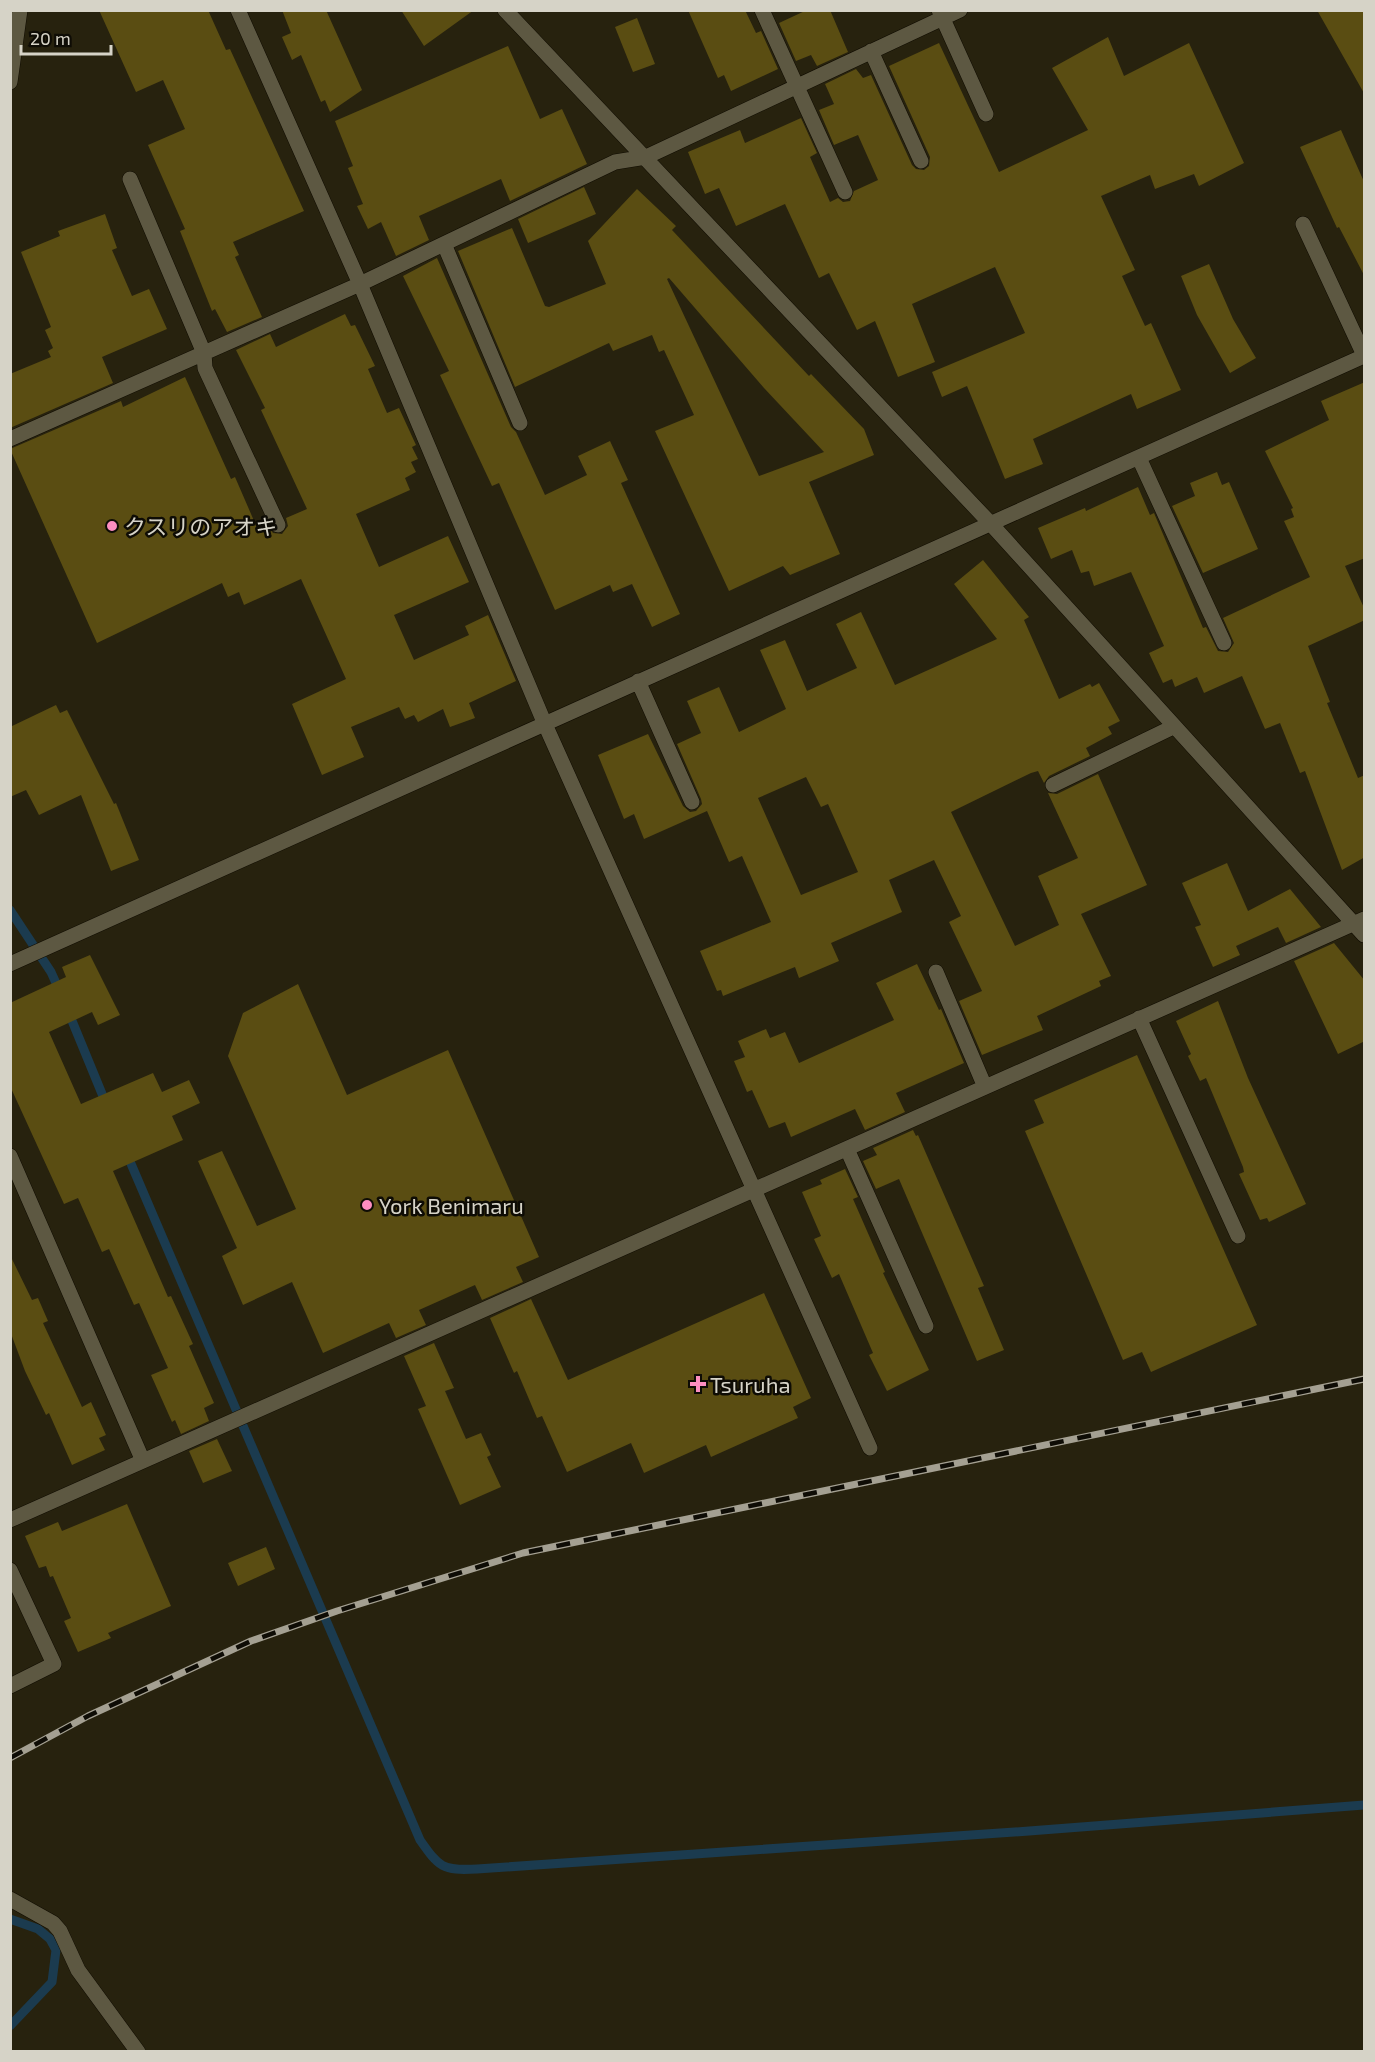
<svg xmlns="http://www.w3.org/2000/svg" width="1375" height="2062" font-family="'Exo 2','Noto Sans JP',sans-serif">
<style>
.lines{fill:none;stroke-linecap:round;stroke-linejoin:round}
.stream{stroke:#1b3b4f;stroke-width:9}
.building{fill:#5a4d12;fill-rule:evenodd}
.minor-casing{stroke:#100c00;stroke-width:16}
.minor{stroke:#5d5842;stroke-width:15}
.rail-casing{stroke:#a4a092;stroke-width:7}
.rail{stroke:#0e0c05;stroke-width:4.5;stroke-dasharray:14;stroke-linecap:butt}
.poi-dot{fill:#fd8ec0;stroke:#0e0c05;stroke-width:2}
.labels{text-anchor:middle;dominant-baseline:central;stroke-width:5;stroke-linejoin:round;paint-order:stroke}
.poi-label{font-size:22px;fill:#d6d3c7;stroke:#0e0c05;text-anchor:start}
</style>
<rect width="100%" height="100%" fill="#27220e"/>
<g class="lines">
<!-- stream -->
<path class="stream" d="M10,910L51,972L60,992
M68,1011L107,1106
M126,1152L420,1840C439,1867 442,1871 477,1869L1029,1831L1364,1805
M10,1919L38,1929L50,1939L56,1950L52,1982L10,2026"/>
</g>
<!-- building -->
<path class="building" d="M99,10H208L226,50L230,49L304,211L233,242L239,255L235,257L262,317L227,332L215,309L212,311L180,231L185,229L148,145L185,129L163,80L136,92Z
M282,10H326L362,90L330,112L325,100L321,102L301,55L292,60L282,37L291,33Z
M401,10H474L424,46Z
M688,10H745L756,33L761,31L778,69L731,91L724,75L718,78Z
M807,10H830L848,52L817,66L811,55L796,61L779,23Z
M1317,10H1365V95Z
M637,18L655,64L633,72L615,27Z
M1108,37L1124,76L1189,43L1244,163L1199,186L1194,174L1155,189L1150,175L1101,196L1135,270L1122,276L1145,326L1151,323L1181,390L1137,409L1131,394L1033,439L1043,464L1005,479L967,386L942,397L932,372L1025,333L995,267L912,304L935,362L898,377L875,321L857,330L829,273L819,278L785,204L736,226L719,188L705,194L688,152L740,130L745,143L801,118L817,153L810,157L830,202L838,198L843,202L850,201L854,191L878,180L858,135L834,145L819,110L834,104L825,84L856,69L863,78L871,75L912,165L916,169L924,170L929,166L930,157L889,66L939,43L999,172L1088,130L1052,68Z
M508,46L540,119L562,109L587,164L510,201L501,179L419,216L429,240L396,256L381,222L368,229L357,206L363,204L348,168L353,166L335,121Z
M1341,130L1365,184V277L1339,227L1337,228L1300,147Z
M584,187L596,214L528,243L518,219Z
M637,189L676,226L672,230L809,376L811,374L864,429L874,455L809,482L840,554L790,575L783,566L729,591L655,431L694,415L664,350L659,352L652,335L613,351L609,343L515,387L458,251L512,228L545,306L549,307L606,284L588,241ZM669,278L764,388L824,452L759,476L667,279Z
M105,214L117,248L112,250L132,296L149,289L167,329L102,357L113,383L10,428V374L51,357L48,351L53,348L45,330L51,327L21,252L60,236L58,231Z
M437,258L511,427L516,432L545,495L587,475L578,456L610,441L628,480L621,483L680,614L652,627L632,584L613,592L610,585L555,610L499,483L492,486L440,375L449,371L403,276Z
M1209,264L1233,319L1256,358L1230,373L1197,315L1181,276Z
M345,314L351,326L355,325L375,366L368,369L387,413L399,408L416,445L412,447L418,459L411,462L416,472L405,478L410,490L356,514L379,567L448,536L469,582L394,615L414,660L469,635L465,626L488,615L516,681L469,703L475,718L450,727L443,709L418,722L414,715L405,719L399,707L351,727L364,757L322,775L292,704L346,679L301,579L244,605L239,592L228,597L222,583L97,643L10,449L121,401L123,407L185,377L231,479L235,477L258,530L268,526L273,533L282,534L288,526L286,518L307,509L261,410L265,408L236,350L270,334L276,347Z
M1365,382V558L1345,566L1365,610V620L1308,646L1330,702L1327,703L1358,778L1365,775V857L1342,870L1305,771L1300,773L1280,723L1265,729L1242,676L1204,693L1197,677L1175,687L1172,679L1163,683L1149,653L1164,646L1131,572L1094,586L1089,571L1081,573L1072,550L1051,559L1038,528L1085,508L1086,511L1138,487L1150,515L1154,513L1203,628L1206,627L1218,651L1228,652L1234,643L1223,618L1310,577L1284,521L1294,517L1291,509L1293,508L1265,451L1329,420L1321,401Z
M1217,472L1222,485L1229,482L1258,549L1203,573L1172,506L1195,496L1190,483Z
M983,560L1029,617L1024,620L1059,699L1090,684L1092,687L1099,683L1120,721L1108,727L1112,734L1086,748L1090,756L1049,776L1044,783L1038,771L1031,773L951,812L1015,946L1059,925L1038,876L1078,858L1048,793L1057,794L1098,774L1147,885L1081,914L1111,976L1099,981L1101,986L1037,1016L1043,1030L982,1055L959,1001L982,991L949,922L961,916L934,860L889,880L902,912L831,943L839,961L799,978L795,967L723,996L721,990L717,991L700,951L771,922L742,856L729,862L707,811L644,839L634,814L624,819L598,755L648,734L683,806L690,812L696,811L702,804L701,799L677,744L701,733L687,701L719,687L739,732L786,709L760,650L785,640L807,691L857,668L836,624L861,612L895,685L997,639L954,584ZM806,777L821,807L828,804L858,872L801,895L758,798Z
M56,705L60,713L67,710L114,804L116,803L139,860L111,871L81,795L39,815L26,790L10,797V727Z
M1227,863L1248,911L1290,889L1321,927L1286,943L1278,927L1236,946L1240,955L1213,967L1195,927L1201,925L1182,883Z
M1334,943L1365,981V1041L1338,1054L1294,961Z
M90,955L120,1015L98,1025L92,1012L49,1032L81,1104L153,1073L162,1092L189,1080L200,1103L172,1116L183,1140L113,1171L168,1297L171,1296L193,1344L189,1346L214,1403L204,1408L209,1421L181,1434L175,1420L172,1422L151,1375L168,1368L139,1303L134,1305L109,1249L102,1252L78,1198L64,1204L10,1086V1003L66,977L62,967Z
M917,964L939,1010L941,1009L964,1063L896,1093L905,1112L865,1130L855,1109L791,1137L785,1122L769,1128L752,1090L747,1092L734,1061L745,1057L738,1041L766,1029L770,1038L785,1032L799,1063L894,1020L876,983Z
M298,984L347,1095L448,1050L539,1257L516,1267L523,1282L482,1300L475,1285L419,1310L426,1325L396,1338L389,1323L323,1353L292,1282L243,1305L222,1256L237,1248L198,1161L222,1151L257,1226L296,1209L228,1056L243,1013Z
M1218,1001L1248,1078L1306,1204L1269,1222L1267,1218L1260,1220L1239,1174L1244,1172L1243,1167L1206,1078L1200,1081L1188,1056L1191,1054L1176,1021Z
M1137,1055L1257,1325L1151,1372L1142,1352L1123,1360L1025,1131L1044,1123L1034,1100Z
M913,1130L916,1136L918,1135L984,1286L978,1288L1004,1350L977,1361L899,1179L876,1189L863,1161L877,1155L873,1148Z
M845,1169L858,1197L853,1199L885,1272L883,1273L929,1370L887,1391L869,1355L873,1353L839,1274L832,1278L814,1239L821,1236L802,1192L822,1184L820,1180Z
M10,1255L32,1300L38,1298L48,1321L43,1323L82,1407L91,1402L106,1435L99,1438L105,1450L72,1465L49,1413L46,1415L25,1371L10,1331Z
M764,1293L811,1398L793,1407L798,1418L711,1457L706,1445L644,1473L631,1443L567,1472L542,1416L537,1418L517,1371L514,1373L490,1318L531,1299L568,1380Z
M434,1343L454,1388L445,1391L466,1439L481,1433L491,1455L487,1457L501,1487L460,1505L418,1409L426,1406L404,1356Z
M217,1439L232,1471L203,1483L189,1451Z
M127,1504L171,1606L108,1633L111,1638L78,1652L64,1621L71,1618L53,1576L50,1577L46,1566L39,1568L25,1536L58,1522L62,1531Z
M266,1547L275,1569L238,1586L228,1563Z"/>
<g class="lines">
<defs>
<path id="minor" d="M238,10L360,284L544,722L870,1448
M505,10L991,524L1364,935
M762,10L845,192
M939,10L986,114
M871,51L921,161
M10,82L20,10
M130,179L204,353L205,368L278,525
M1303,224L1364,355
M444,244L520,423
M10,439L360,284L615,162L646,157L960,10
M1139,458L1224,643
M638,681L692,802
M1053,785L1173,727
M10,964L1364,356
M936,972L985,1087
M1139,1018L1238,1236
M847,1149L926,1326
M10,1156L143,1461
M10,1520L1364,919
M10,1570L54,1664L10,1686
M10,1899L53,1923L60,1931L78,1970L138,2052"/>
</defs>
<!-- minor casing -->
<use href="#minor" class="minor-casing"/>
<!-- minor -->
<use href="#minor" class="minor"/>
<defs>
<path id="rail" d="M10,1758L88,1716L251,1641L337,1611L523,1553L1364,1379"/>
</defs>
<!-- rail casing -->
<use href="#rail" class="rail-casing"/>
<!-- rail -->
<use href="#rail" class="rail"/>
</g>
<!-- markers -->
<g class="poi-dot">
<circle cx="112" cy="526" r="6"/>
<circle cx="367" cy="1205" r="6"/>
<path d="M695 1375h6v6h6v6h-6v6h-6v-6h-6v-6h6z"/>
</g>
<g class="labels">
<!-- poi labels -->
<g class="poi-label">
<text x="124" y="526">クスリのアオキ</text>
<text x="379" y="1205">York Benimaru</text>
<text x="710" y="1384">Tsuruha</text>
</g>
</g>
<!-- border -->
<rect width="1375" height="2062" fill="none" stroke="#d6d3c7" stroke-width="24"/>
<!-- scale -->
<path d="M21 45v9h90v-9" fill="none" stroke="#d6d3c7" stroke-width="3"/>
<text x="30" y="45" font-size="18" fill="#d6d3c7" stroke="#0e0c05" stroke-width="4.5" paint-order="stroke">20 m</text>
</svg>
